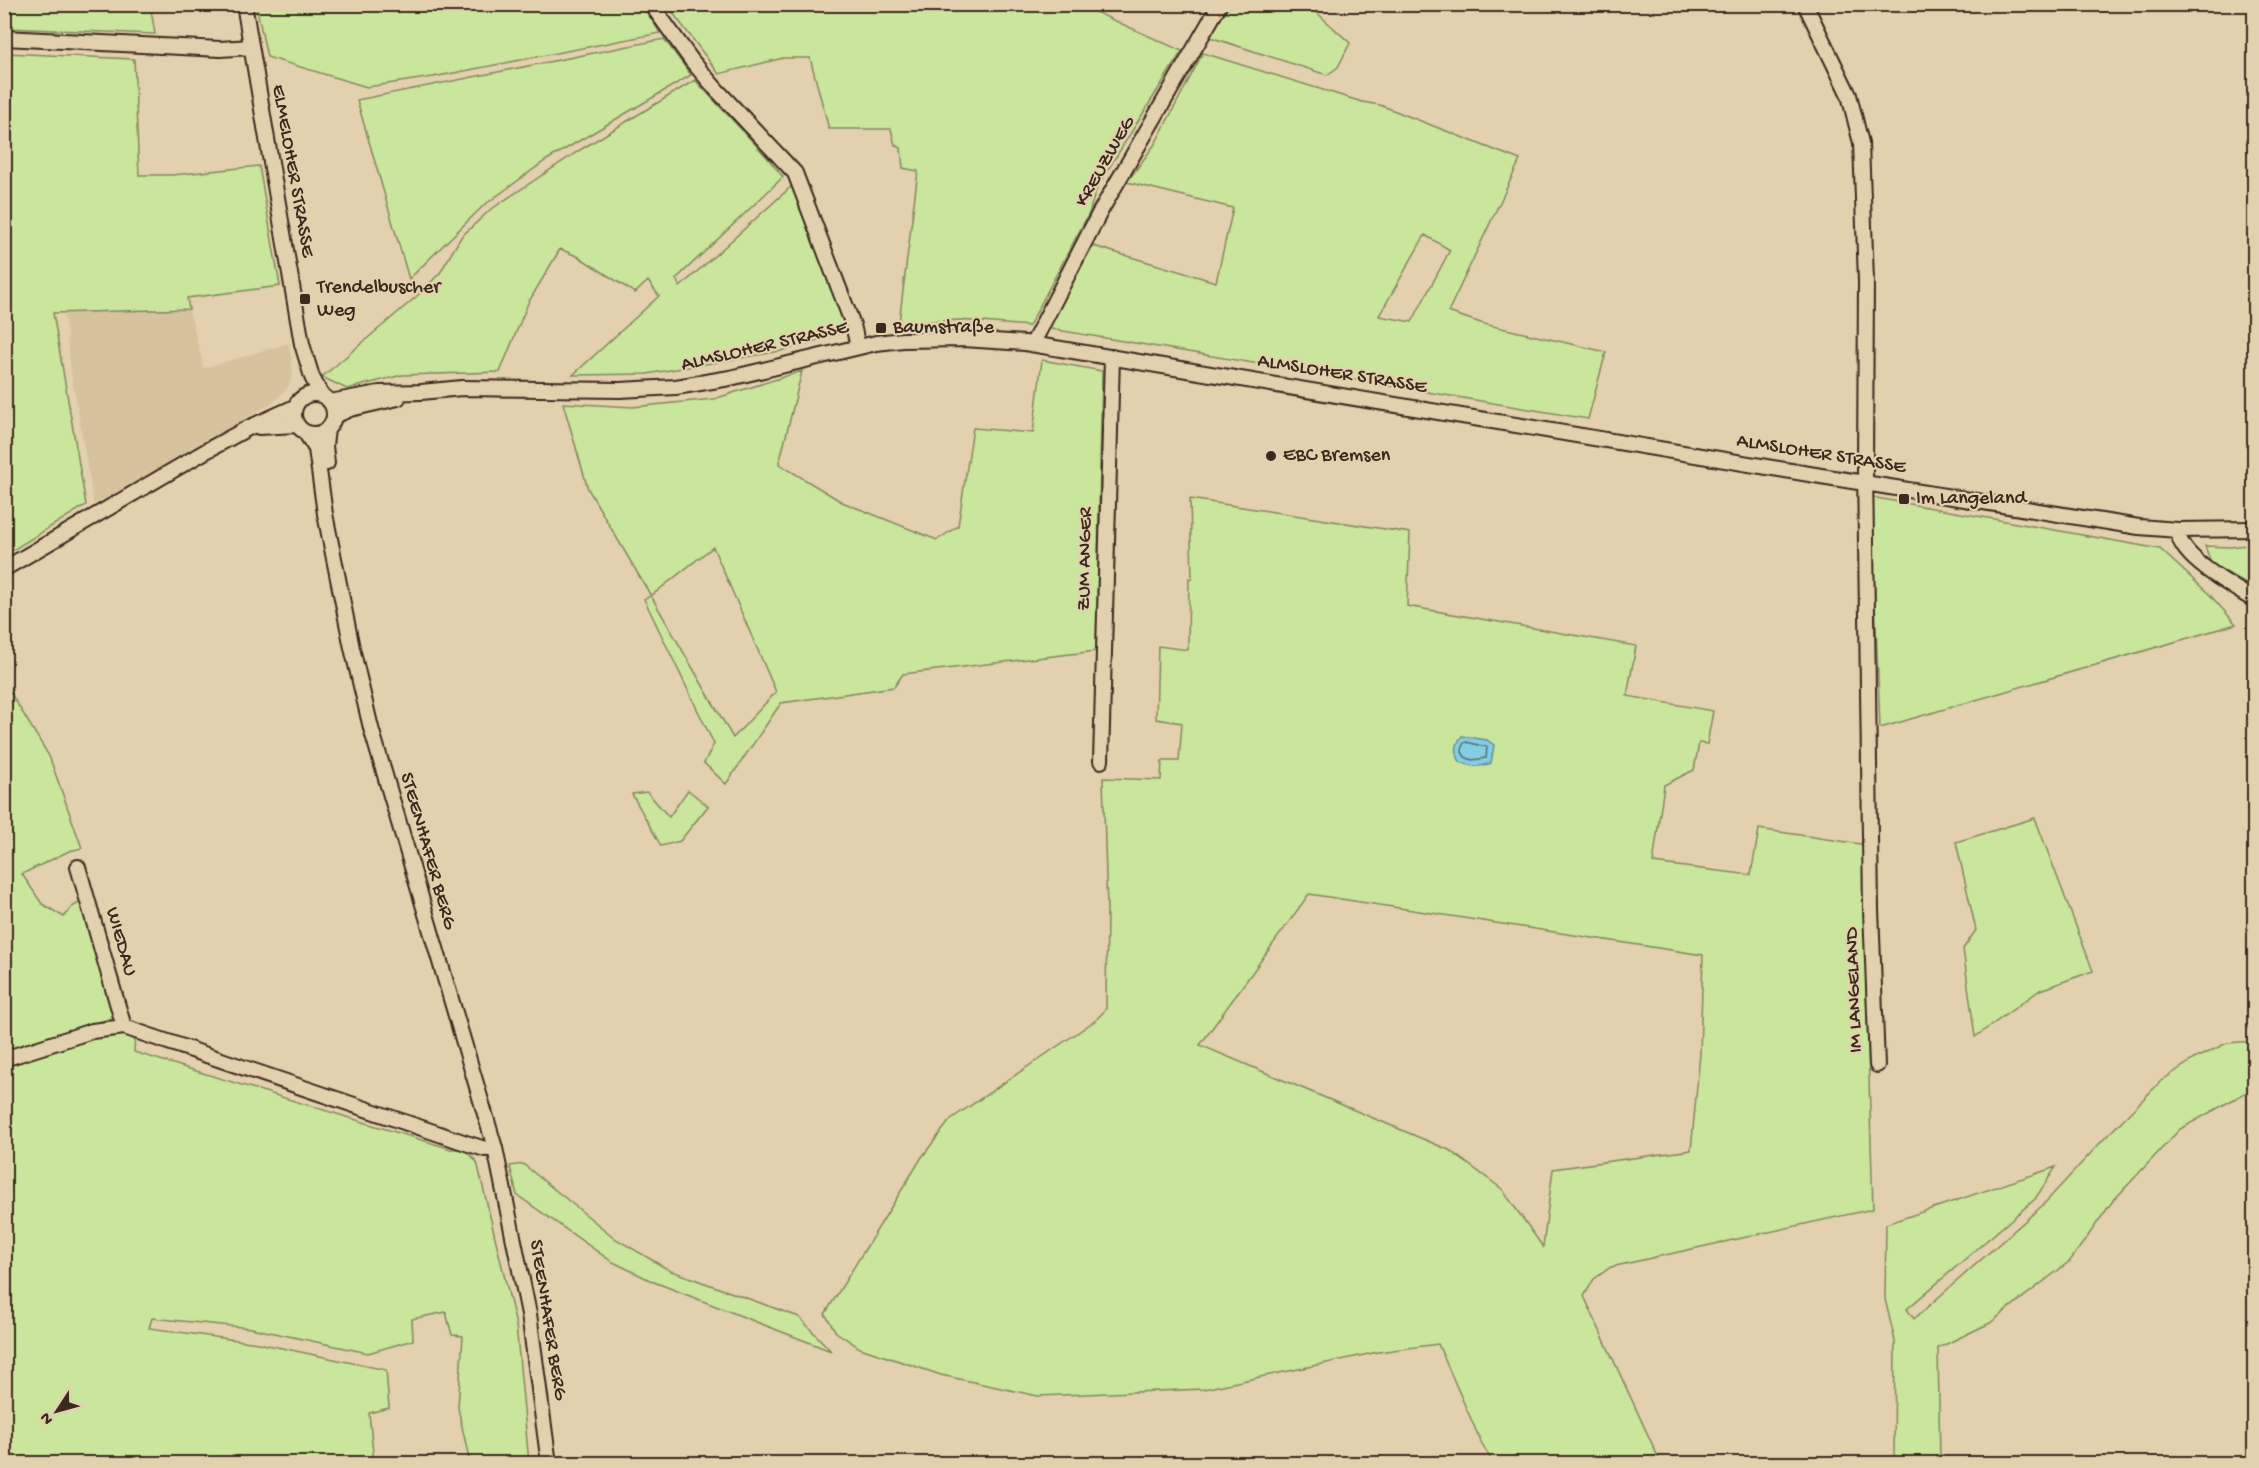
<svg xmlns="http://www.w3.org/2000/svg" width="2259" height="1468" font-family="'Gochi Hand',sans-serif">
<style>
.built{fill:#d7c29e}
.green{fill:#cae59c;stroke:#82885d;stroke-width:1.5;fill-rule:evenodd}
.water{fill:#84cee4;stroke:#678c95;stroke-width:1.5}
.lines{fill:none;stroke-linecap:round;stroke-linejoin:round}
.shore{stroke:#586c6d;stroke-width:1.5}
.minor-casing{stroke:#3b2a1e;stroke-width:18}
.minor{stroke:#e3d0ae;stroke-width:14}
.poi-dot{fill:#3b2a1e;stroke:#e3d0ae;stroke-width:2}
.labels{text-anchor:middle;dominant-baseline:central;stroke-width:4.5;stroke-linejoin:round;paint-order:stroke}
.street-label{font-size:20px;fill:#3b2a1e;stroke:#e3d0ae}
.poi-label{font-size:20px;fill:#3b2a1e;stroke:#e3d0ae;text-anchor:start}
</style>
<rect width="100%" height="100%" fill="#e3d0ae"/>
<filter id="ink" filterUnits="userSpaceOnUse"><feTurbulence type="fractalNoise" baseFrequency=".0167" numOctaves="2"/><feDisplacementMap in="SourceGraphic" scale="12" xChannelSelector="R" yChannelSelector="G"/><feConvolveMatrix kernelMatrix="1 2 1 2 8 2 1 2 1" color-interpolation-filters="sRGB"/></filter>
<g filter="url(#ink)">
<!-- built -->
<path class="built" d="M189,309L204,368L289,343L293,374L288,387L274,402L94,505L71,372L64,312Z"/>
<!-- green -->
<path class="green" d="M150,4L155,34L5,28V5Z
M1323,4L1316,12L1350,43L1338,67L1327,75L1210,37L1229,5Z
M256,5H643L660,33L433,77L367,87L267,57Z
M667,5H1080L1182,51L1097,187L1089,213L1029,326L960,320L899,323L918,171L903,168L901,148L895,145L891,129H829L810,58H783L719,74Z
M664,39L691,75L545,161L483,206L409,279L357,100Z
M5,53L134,59L139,175H172L259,166L280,286L187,298L189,309L53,313L86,505L5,555Z
M1203,53L1362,102L1380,105L1520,160L1448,312L1484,324L1606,352L1588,419L1045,328L1093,246L1216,282L1233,208L1127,182L1155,144ZM1425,235L1450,250L1412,322L1379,316Z
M695,80L766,156L783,177L676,279L680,287L793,185L805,211L847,331L781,351L647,374L573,375L659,296L648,281L635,293L579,257L560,249L528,303L500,372L402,375L347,389L322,377L416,297L440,273L461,237L490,210L580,150Z
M1042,360L1102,371L1096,651L903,674L894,687L781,703L726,784L704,763L714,744L644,599L651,596L588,489L563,403L633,407L714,399L802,371L779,464L842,502L937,540L958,526L973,428L1033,433ZM713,547L776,692L733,738L651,596Z
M1871,497L2160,549L2210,595L2236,624L1880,728Z
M1190,499L1410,533L1407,606L1636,646L1627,696L1713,711L1707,744L1699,743L1694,770L1664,785L1653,863L1751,875L1759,829L1867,845L1866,981L1873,1209L1611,1267L1594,1279L1584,1296L1659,1459L1651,1463H1493L1481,1442L1438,1344L1378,1352L1204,1389L1038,1396L941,1375L860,1348L836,1332L825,1314L922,1157L951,1119L1096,1020L1106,1009L1107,908L1103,778L1161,780L1162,761H1179L1182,723L1156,719L1158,646L1188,650L1189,578L1192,579ZM1309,894L1703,955L1700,1054L1691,1150L1553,1169L1543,1247L1502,1189L1449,1150L1200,1045Z
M2254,544V589L2211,563L2205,546L2230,547Z
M4,682L49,756L82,848L69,851L22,874L42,904L64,917L72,907L84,900L115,1017L4,1052Z
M688,790L708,806L680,841L661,846L632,794L647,792L669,817Z
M2035,818L2093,971L2040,990L1975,1037L1963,949L1976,930L1956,842Z
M111,1033L135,1034L134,1052L451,1149H464L477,1162L516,1325L529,1463H470L458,1408L463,1336L452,1335L446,1312L412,1319L413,1340L368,1353L251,1328L152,1318L149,1328L258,1343L386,1370L389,1408L369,1413L374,1463L5,1464L4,1067L6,1064Z
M2254,1041V1088L2180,1129L2112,1202L2070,1261L1990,1323L1938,1348L1940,1463H1894L1895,1341L1885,1299L1886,1224L2056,1167L2035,1199L1907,1309L1914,1319L2043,1205L2102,1141L2161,1081L2194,1059L2227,1043Z
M523,1164L616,1239L669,1270L799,1317L831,1351L654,1282L611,1261L517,1195L510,1166Z"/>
<!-- water -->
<path class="water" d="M1462,736L1487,740L1494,745L1491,763C1480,768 1471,766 1460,762C1455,752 1455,745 1462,736Z"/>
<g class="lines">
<!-- shore -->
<path class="shore" d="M1466,742L1487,747L1486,758L1472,760L1465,757L1462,752L1463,744Z"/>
<defs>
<path id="minor" d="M244,4L302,344L312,377L321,395
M651,4L692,61L716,89L795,173L853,325L858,347
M1805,4L1849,95L1861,143L1866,281L1865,469L1871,909L1877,1065
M4,38L220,49L251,47
M1033,343L1100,212L1220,4
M294 414a20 20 0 1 1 40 0a20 20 0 1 1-40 0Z
M330,402L379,393L421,392L462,388L620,390L676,387L730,378L876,343L903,340L963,339L1025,343L1821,476L2139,527L2178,530L2254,529
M334,416L350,409L398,398
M259,427L297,425
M305,432L316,449L325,514L352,648L371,728L495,1148L529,1314L549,1464
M327,463L325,446L327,429
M2178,530C2177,557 2234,587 2254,600
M4,569L206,451L248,428L295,407
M1101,761L1112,357
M78,867L124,1027
M4,1059L92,1031L124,1027L466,1143L485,1149L495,1148"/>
</defs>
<!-- minor casing -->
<use href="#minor" class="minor-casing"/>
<!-- minor -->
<use href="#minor" class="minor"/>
</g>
</g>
<!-- markers -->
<g class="poi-dot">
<rect x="299" y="293" width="12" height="12" rx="3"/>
<rect x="875" y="322" width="12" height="12" rx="3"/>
<circle cx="1271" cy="456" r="6"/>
<rect x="1898" y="493" width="12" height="12" rx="3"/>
</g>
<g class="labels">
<!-- street labels -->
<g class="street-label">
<text transform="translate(1106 162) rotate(-60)">KREUZWEG</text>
<text transform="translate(292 171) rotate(80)">ELMELOHER STRASSE</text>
<text transform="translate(765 347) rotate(-13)">ALMSLOHER STRASSE</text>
<text transform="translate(1342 375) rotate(9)">ALMSLOHER STRASSE</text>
<text transform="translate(1821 455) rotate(9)">ALMSLOHER STRASSE</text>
<text transform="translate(1086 559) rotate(-89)">ZUM ANGER</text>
<text transform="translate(427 851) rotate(74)">STEENHAFER BERG</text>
<text transform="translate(120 942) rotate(74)">WIEDAU</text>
<text transform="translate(1855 990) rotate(-92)">IM LANGELAND</text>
<text transform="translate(547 1320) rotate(81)">STEENHAFER BERG</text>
</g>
<!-- poi labels -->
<g class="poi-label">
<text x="317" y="288">Trendelbuscher<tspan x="317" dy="23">Weg</tspan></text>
<text x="893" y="328">Baumstraße</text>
<text x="1283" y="456">EBC Bremsen</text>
<text x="1916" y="499">Im Langeland</text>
</g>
</g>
<!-- margin -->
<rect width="2259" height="1468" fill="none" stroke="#e3d0ae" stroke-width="24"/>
<rect x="12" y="12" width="2235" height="1444" fill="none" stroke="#3b2a1e" stroke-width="2" filter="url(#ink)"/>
<!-- north arrow -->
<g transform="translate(57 1411) rotate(234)" stroke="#e3d0ae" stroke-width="4.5" paint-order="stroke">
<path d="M0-4.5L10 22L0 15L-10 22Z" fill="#3b2a1e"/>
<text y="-9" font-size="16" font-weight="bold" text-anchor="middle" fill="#3b2a1e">N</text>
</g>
</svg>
